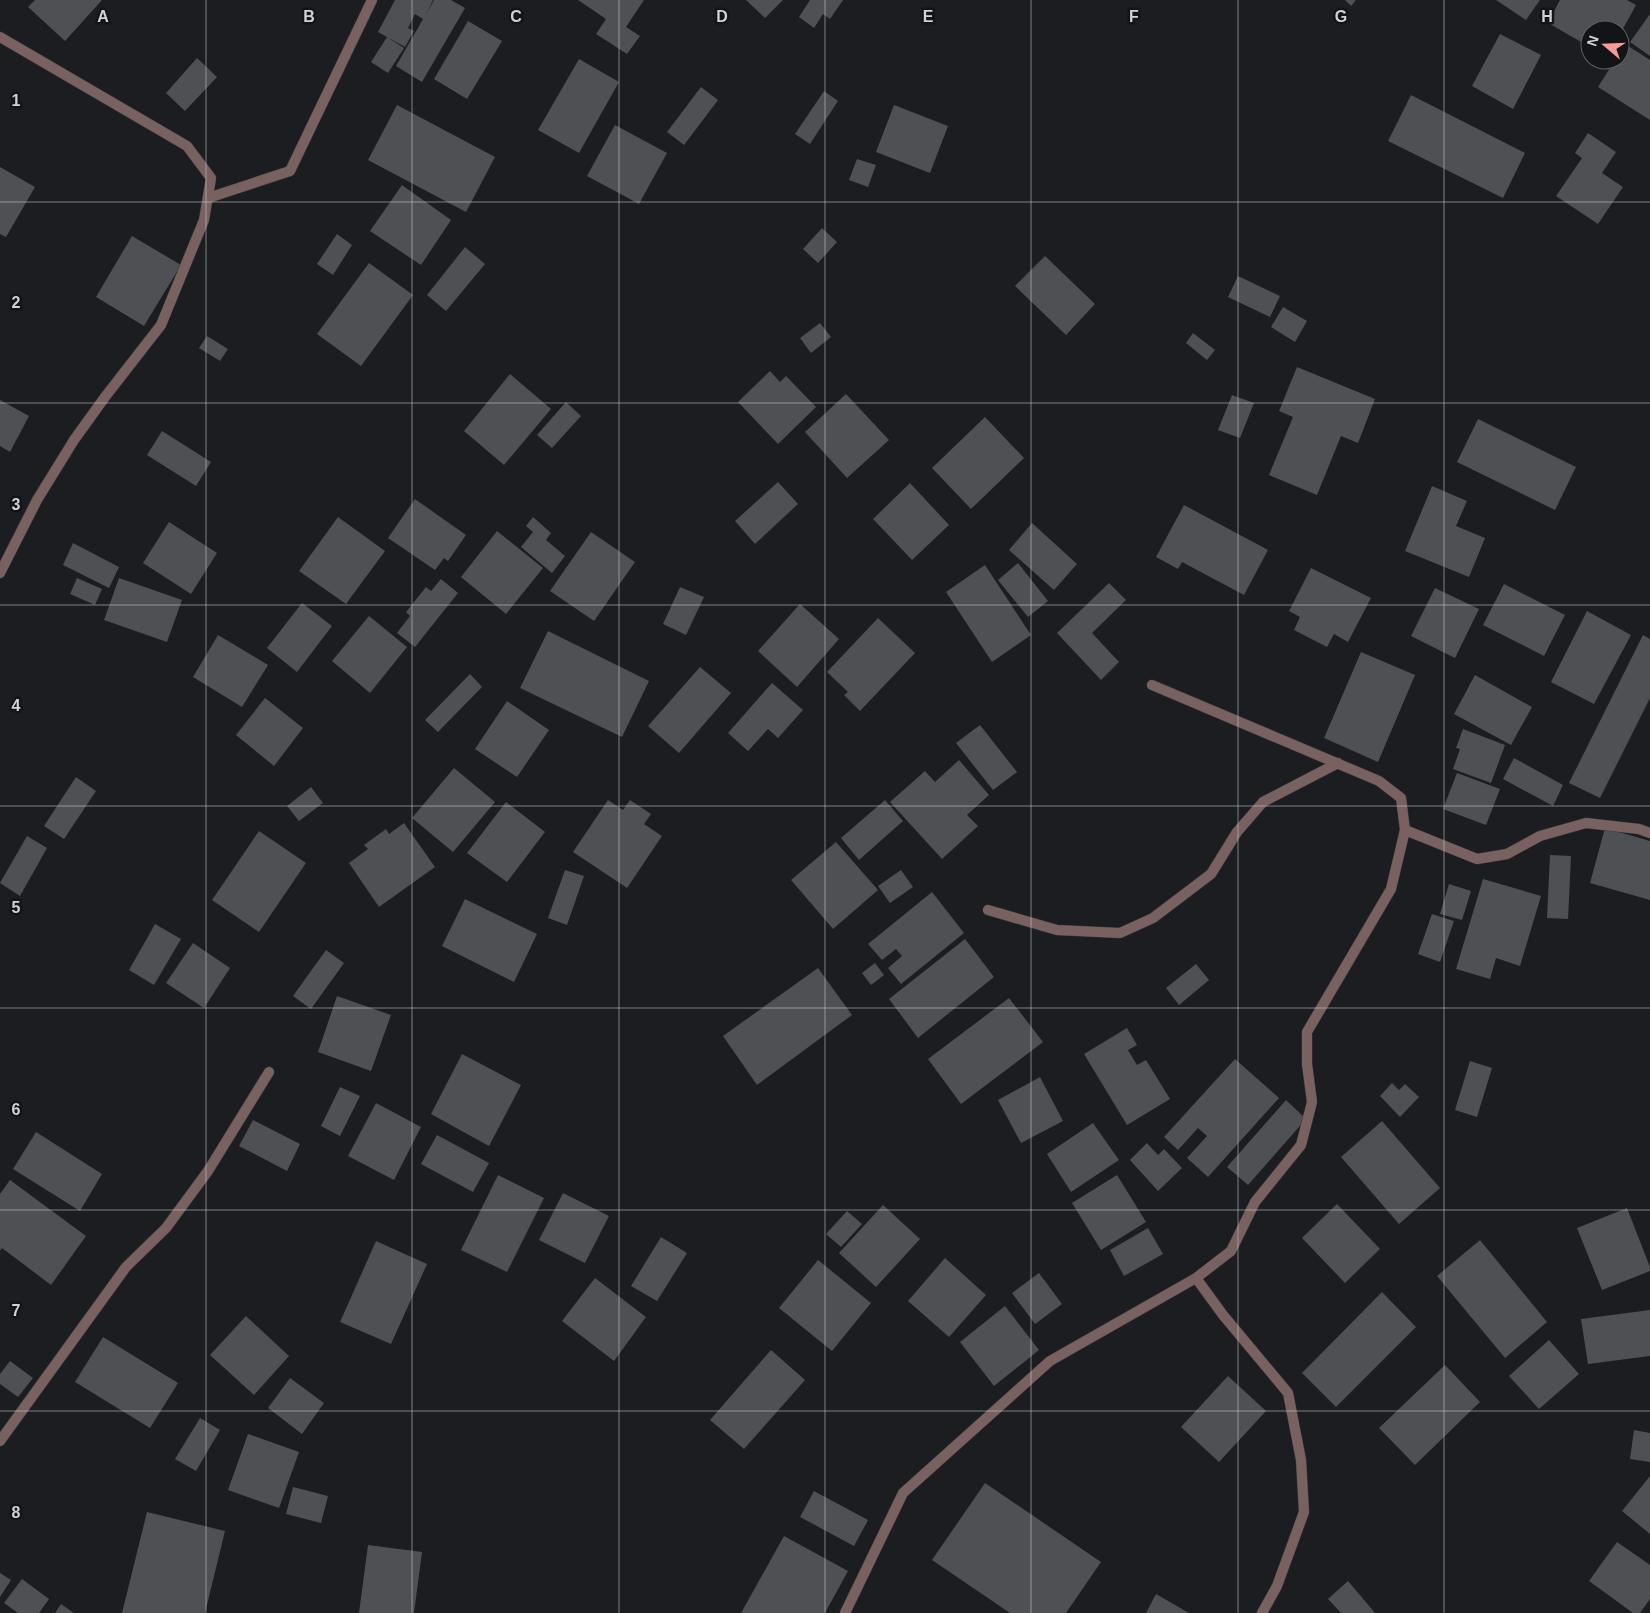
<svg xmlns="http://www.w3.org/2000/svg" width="1650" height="1613" font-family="Arial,sans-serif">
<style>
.building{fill:#4e5054}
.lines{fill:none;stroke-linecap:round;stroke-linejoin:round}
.street-casing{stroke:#393a3d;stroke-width:11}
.street{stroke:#79615f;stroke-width:10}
.grid{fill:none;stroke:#d0d1d3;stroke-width:1;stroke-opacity:0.55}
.grid-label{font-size:16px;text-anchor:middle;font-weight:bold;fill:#d0d1d3;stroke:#131417;stroke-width:5;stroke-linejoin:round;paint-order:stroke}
</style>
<rect width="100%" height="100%" fill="#1c1d20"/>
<!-- building -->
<path class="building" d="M35,0H102L65,41L28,7Z
M395,0H433L426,15L434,0H451L465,8L422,82L396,66L423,19L415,14L408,28L414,31L405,47L378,32Z
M578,0H644L626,27L640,36L627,54L596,34L606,19Z
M746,0H783L765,18Z
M810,0H843L830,19L823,14L814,28L799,17Z
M1345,0H1356L1351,6Z
M1496,0H1540L1526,20Z
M1560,0H1627L1636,5L1620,34V30H1590V47L1548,23Z
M1650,14V56L1630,42Z
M468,21L502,41L467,99L434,79Z
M1500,34L1541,55L1513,109L1472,86Z
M387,37L404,48L388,73L371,62Z
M1625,44L1650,60V120L1598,87L1615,60H1620V52Z
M197,58L217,77L185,111L166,93Z
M579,59L619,82L579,153L538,130Z
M701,87L718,100L684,145L667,132Z
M824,91L838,101L810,144L795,134Z
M1411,95L1525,153L1503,198L1388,141Z
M397,105L495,157L466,212L368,160Z
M894,105L948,126L930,173L876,152Z
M615,125L667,153L639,204L587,176Z
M1588,133L1616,152L1602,173L1623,187L1598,224L1556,196L1582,158L1575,153Z
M857,159L876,165L868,187L849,180Z
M0,167L35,187L6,237L0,234Z
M402,185L451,220L421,265L370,231Z
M822,228L837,242L818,263L803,249Z
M337,234L352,245L333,275L317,264Z
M132,236L181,265L144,326L96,297Z
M465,247L485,264L446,311L427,295Z
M1045,256L1095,304L1066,335L1015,286Z
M369,263L413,295L361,366L317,334Z
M1238,276L1280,296L1270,317L1228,297Z
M1283,307L1307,321L1295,342L1271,327Z
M820,323L831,337L811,353L800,338Z
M1193,333L1215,350L1207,360L1186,343Z
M207,336L228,349L220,361L199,348Z
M1297,367L1375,399L1358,443L1341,436L1317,495L1269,475L1293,417L1279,411Z
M770,371L780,382L786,376L816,407L778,444L738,402Z
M510,374L551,409L504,465L464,431Z
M846,394L889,440L847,478L805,432Z
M1232,395L1254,403L1240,438L1218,430Z
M0,400L29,416L10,452L0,446Z
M566,402L581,416L552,448L537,435Z
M985,417L1024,458L971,509L932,468Z
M1478,419L1576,467L1555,510L1457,462Z
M162,431L211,462L196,486L147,455Z
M778,482L798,504L755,544L735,521Z
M910,483L949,525L912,560L873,519Z
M1432,486L1467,501L1456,526L1485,538L1469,577L1405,551Z
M415,499L466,535L448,561L444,558L435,570L388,538Z
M1184,505L1268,550L1244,595L1182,562L1178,569L1156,557Z
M338,517L385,551L346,604L299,571Z
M533,517L551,533L546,540L565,556L552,573L521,547L533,532L526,526Z
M169,522L217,553L191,594L143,563Z
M1032,523L1077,564L1054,590L1009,550Z
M497,531L543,568L506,614L461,577Z
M591,532L635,562L594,621L550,591Z
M73,543L119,567L109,588L63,565Z
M1018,563L1048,601L1028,617L998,580Z
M985,565L1031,635L992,662L946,592Z
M1311,568L1371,598L1348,642L1334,634L1327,647L1294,630L1300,617L1289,611Z
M77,578L102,589L95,605L70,594Z
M119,578L182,600L167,642L104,620Z
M441,579L458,593L415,647L397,633L410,616L406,612L426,587L431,591Z
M1109,583L1126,600L1092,633L1119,662L1101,680L1057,633Z
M1504,584L1565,615L1544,656L1483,625Z
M680,587L704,597L686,635L663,624Z
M1435,588L1479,609L1455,658L1411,636Z
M302,603L332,626L297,672L267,648Z
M800,604L839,639L797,687L758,651Z
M1587,611L1631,635L1594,704L1551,682Z
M369,616L407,647L370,693L332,661Z
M878,618L915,653L860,711L844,695L848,692L827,672Z
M548,631L649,681L622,737L520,688Z
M218,635L268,665L242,707L193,677Z
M1643,635L1650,639V698L1600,798L1569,783Z
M1361,652L1415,675L1378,762L1324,738Z
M700,667L731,693L679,753L648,726Z
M470,674L482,687L438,732L425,720Z
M1475,675L1532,707L1511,745L1454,714Z
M772,683L803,710L778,738L768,729L748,751L728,733Z
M265,698L303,728L274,766L236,735Z
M507,701L549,730L517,777L475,749Z
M980,725L1017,772L993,790L956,743Z
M1463,729L1505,745L1491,783L1453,769L1460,749L1456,748Z
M1514,758L1563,785L1553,806L1503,779Z
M959,760L989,795L967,815L978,826L942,859L890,802L925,771L935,782Z
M454,768L495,802L453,852L412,818Z
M1457,773L1500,789L1486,825L1443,809Z
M76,777L96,791L64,839L44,826Z
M311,787L323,803L299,821L287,806Z
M608,800L623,810L630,800L651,814L644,824L662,836L627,888L573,852Z
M885,800L903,821L859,860L841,838Z
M506,802L545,832L507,882L467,853Z
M404,823L435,867L379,907L349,863L368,849L364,845L386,829L389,834Z
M1605,828L1650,841V900L1590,883Z
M259,831L306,863L259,932L212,900Z
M27,836L47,848L20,896L0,883Z
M836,842L878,890L833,929L791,880Z
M1550,855L1571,856L1568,919L1547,918Z
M565,870L584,876L567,925L548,918Z
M901,870L913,887L890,903L878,886Z
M1483,879L1541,896L1520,966L1496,958L1490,979L1456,969Z
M1449,884L1471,891L1462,920L1440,914Z
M932,892L964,933L901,984L888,968L902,956L896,949L882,960L868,944Z
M465,899L537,934L514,982L442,946Z
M1432,914L1454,921L1440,962L1418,954Z
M155,924L181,939L154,985L129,970Z
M965,939L994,977L918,1038L889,999Z
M193,943L230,968L204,1008L166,983Z
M326,950L344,963L311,1009L293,996Z
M875,963L884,975L871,985L862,973Z
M1196,964L1209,980L1179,1005L1166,988Z
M818,968L852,1015L757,1085L723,1036Z
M337,996L391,1015L371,1071L318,1052Z
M1009,998L1043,1042L961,1104L928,1059Z
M1127,1028L1137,1045L1128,1050L1137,1065L1146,1060L1170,1099L1127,1125L1084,1054Z
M462,1054L521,1085L489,1146L431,1114Z
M1235,1059L1279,1098L1208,1177L1187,1158L1207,1136L1198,1128L1178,1150L1164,1137Z
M1470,1061L1492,1068L1477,1117L1455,1110Z
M1040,1077L1063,1121L1021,1143L998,1100Z
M1392,1083L1399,1090L1405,1084L1419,1097L1400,1117L1380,1096Z
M340,1087L360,1096L340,1136L321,1126Z
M1286,1100L1306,1119L1248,1185L1227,1167Z
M376,1103L421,1127L394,1180L348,1156Z
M253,1120L300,1144L287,1171L239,1146Z
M1382,1121L1440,1188L1399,1224L1341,1157Z
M1093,1123L1119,1160L1071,1192L1047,1154Z
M36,1132L102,1174L80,1211L13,1169Z
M437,1135L489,1163L473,1192L421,1164Z
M1147,1143L1158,1155L1164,1149L1182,1168L1158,1191L1130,1160Z
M498,1175L544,1198L507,1272L461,1250Z
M1117,1175L1146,1222L1101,1250L1072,1203Z
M10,1180L86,1236L51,1285L2,1248L0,1251V1194Z
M563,1193L609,1216L585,1263L539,1240Z
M1337,1204L1380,1249L1345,1283L1302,1238Z
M883,1205L920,1239L876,1287L839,1253Z
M1627,1208L1650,1267V1271L1602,1290L1577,1228Z
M847,1211L862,1224L841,1247L826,1234Z
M1148,1228L1163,1254L1124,1276L1110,1250Z
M661,1237L687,1253L657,1301L631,1286Z
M1480,1240L1547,1322L1505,1358L1437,1276Z
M376,1241L427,1264L391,1344L340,1322Z
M945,1258L986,1295L949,1337L908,1301Z
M818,1260L871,1303L832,1351L779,1308Z
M1039,1273L1062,1304L1035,1324L1012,1293Z
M595,1278L646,1317L614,1361L562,1321Z
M1382,1292L1416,1327L1336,1407L1302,1373Z
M1005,1306L1039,1350L994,1386L960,1342Z
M1650,1310V1356L1588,1364L1581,1319Z
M246,1316L289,1356L254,1395L210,1355Z
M103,1337L178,1383L150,1428L75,1382Z
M1549,1340L1579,1374L1539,1409L1509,1376Z
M771,1350L805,1380L744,1449L710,1420Z
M10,1361L33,1378L18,1397L0,1384V1374Z
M1445,1365L1480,1402L1415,1465L1379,1428Z
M1228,1376L1266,1411L1219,1462L1181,1427Z
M290,1378L324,1403L302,1434L268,1408Z
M200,1418L220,1430L196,1471L175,1459Z
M1634,1430L1650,1433V1462L1630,1459Z
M248,1434L299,1452L279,1508L228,1490Z
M1650,1476V1534L1622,1511Z
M985,1483L1101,1562L1066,1613H1010L932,1560Z
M293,1487L328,1496L321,1523L286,1514Z
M814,1491L868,1520L854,1546L800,1517Z
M147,1512L225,1531L205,1613H122Z
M784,1536L848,1571L825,1613H741Z
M1617,1542L1650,1565V1599L1640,1613H1633L1589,1581Z
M368,1545L422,1552L414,1613H359Z
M0,1573L11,1580L0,1597Z
M22,1579L49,1599L39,1613H18L4,1603Z
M1348,1581L1375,1613H1341L1328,1599Z
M1156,1594L1189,1613H1146Z
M61,1604L74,1613H55Z"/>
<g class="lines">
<defs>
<path id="street" d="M0,37L187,146L211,178L204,220L161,325L105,397L74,440L37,500L0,573
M208,198L290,171L372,0
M1152,685L1379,781L1401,798L1405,830L1391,889L1307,1032V1064L1312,1102L1301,1145L1255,1202L1231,1251L1196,1278L1223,1315L1288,1393L1301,1460L1304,1512L1277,1586L1262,1613
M1405,830L1477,859L1507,854L1540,836L1586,823L1639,829L1650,833
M988,910L1057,930L1120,933L1153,918L1211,874L1237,832L1263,802L1338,763
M0,1441L126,1267L166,1228L208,1171L269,1072
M845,1613L903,1493L1050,1361L1196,1278"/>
</defs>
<!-- street casing -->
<use href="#street" class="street-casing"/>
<!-- street -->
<use href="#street" class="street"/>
</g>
<!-- grid -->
<path class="grid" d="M206,0V1613M412,0V1613M619,0V1613M825,0V1613M1031,0V1613M1238,0V1613M1444,0V1613M0,202H1650M0,403H1650M0,605H1650M0,806H1650M0,1008H1650M0,1210H1650M0,1411H1650"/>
<g class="grid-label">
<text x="103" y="22">A</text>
<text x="309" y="22">B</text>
<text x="516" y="22">C</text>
<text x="722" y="22">D</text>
<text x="928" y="22">E</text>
<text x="1134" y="22">F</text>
<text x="1341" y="22">G</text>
<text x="1547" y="22">H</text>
<text x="16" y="106">1</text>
<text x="16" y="308">2</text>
<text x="16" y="510">3</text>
<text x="16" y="711">4</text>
<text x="16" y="913">5</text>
<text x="16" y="1115">6</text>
<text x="16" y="1316">7</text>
<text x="16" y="1518">8</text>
</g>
<!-- north arrow -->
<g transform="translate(1605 45) rotate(289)"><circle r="24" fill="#131417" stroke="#5f6062"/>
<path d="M0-4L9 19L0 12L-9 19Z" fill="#f59c94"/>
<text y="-8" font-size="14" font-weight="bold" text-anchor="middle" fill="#d0d1d3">N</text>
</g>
</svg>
